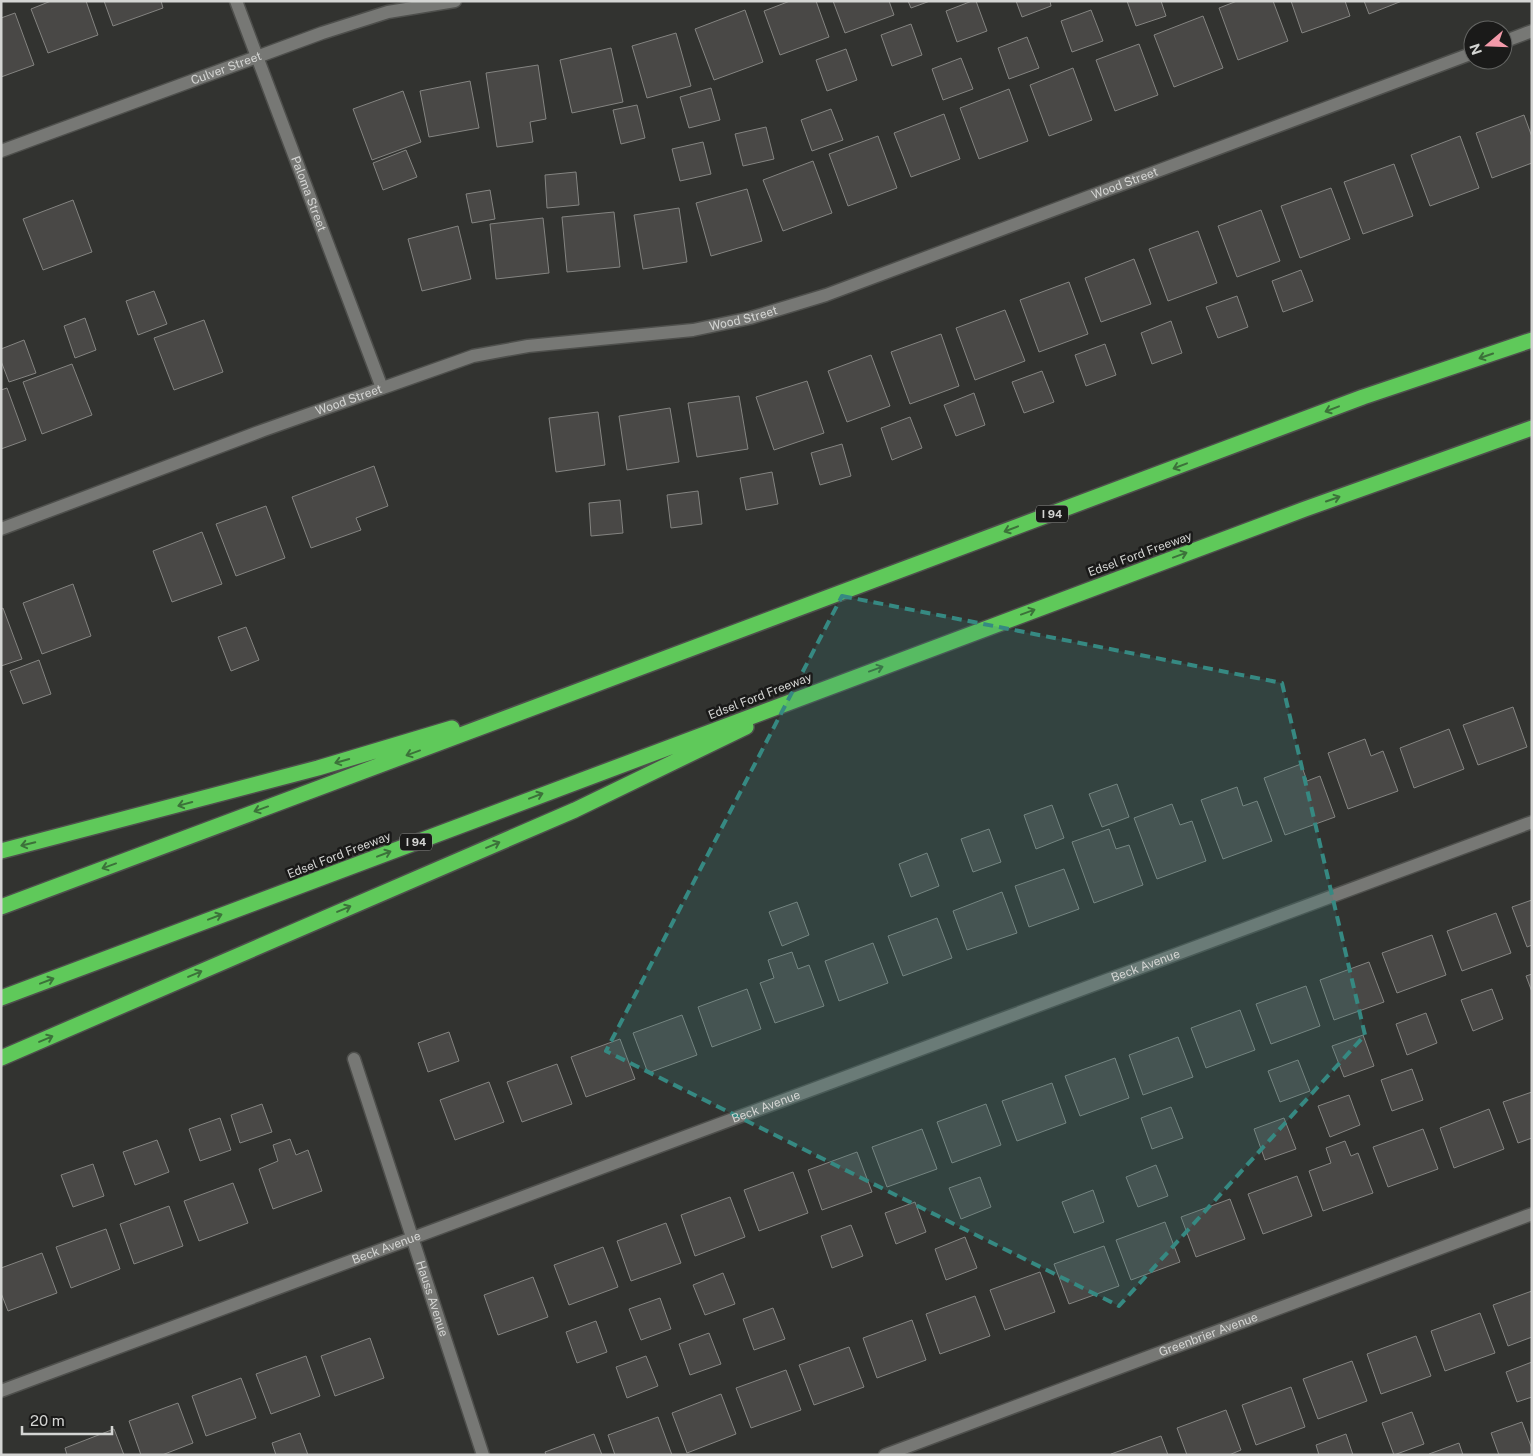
<svg xmlns="http://www.w3.org/2000/svg" width="1533" height="1456" font-family="'Public Sans',sans-serif">
<style>
.building{fill:#494846;stroke:#848481}
.lines{fill:none;stroke-linecap:round;stroke-linejoin:round}
.minor-casing{stroke:#4e4f4c;stroke-width:15}
.highway-casing{stroke:#4e4f4c;stroke-width:18}
.minor{stroke:#777875;stroke-width:12}
.highway{stroke:#5fc95a;stroke-width:15}
.oneway{stroke:#3c723a}
.marked{fill:#368982;fill-opacity:0.2;stroke:#368982;stroke-width:4;stroke-dasharray:10 6;stroke-linejoin:round}
.labels{text-anchor:middle;dominant-baseline:central;stroke-width:5;stroke-linejoin:round;paint-order:stroke}
.shield{fill:#1a1a19;stroke:#9c9d9b;stroke-width:1}
.shield-label{font-size:11px;font-weight:bold;fill:#d4d5d3}
.street-label{font-size:12px;fill:#d4d5d3;stroke:#1a1a19}
</style>
<rect width="100%" height="100%" fill="#323330"/>
<!-- building -->
<path class="building" d="M51,1H86L98,35L48,53L31,9Z
M104,1H161L163,8L113,26Z
M790,1H816L829,37L780,55L764,11Z
M833,1H889L894,15L845,33Z
M908,1H930L911,8Z
M972,1H976L987,31L957,42L946,11Z
M1016,1H1050L1051,6L1022,17Z
M1127,1H1161L1166,16L1136,26Z
M1237,1H1273L1288,41L1238,60L1219,8Z
M1291,1H1345L1350,16L1302,33Z
M1364,1H1402L1369,14Z
M745,10L763,62L714,80L695,29Z
M1091,10L1103,41L1072,52L1061,21Z
M15,13L34,65L1,77V18Z
M1203,16L1223,68L1174,87L1154,35Z
M911,24L922,55L892,66L881,35Z
M676,33L691,86L647,98L632,46Z
M1027,37L1039,68L1009,79L998,48Z
M1139,44L1158,95L1115,111L1096,60Z
M611,48L623,102L572,113L560,60Z
M846,49L857,80L827,91L816,60Z
M961,58L973,89L943,100L932,69Z
M538,65L546,119L530,122L533,142L497,147L486,73Z
M1073,68L1092,120L1049,136L1030,85Z
M470,81L479,128L429,137L420,91Z
M711,88L720,120L689,128L680,97Z
M1009,89L1028,141L979,159L960,108Z
M403,91L421,142L372,160L353,109Z
M637,105L645,138L621,144L613,110Z
M831,109L843,140L812,151L801,120Z
M944,114L960,159L911,177L894,133Z
M1524,115L1532,137V163L1492,178L1476,133Z
M766,127L774,159L743,166L735,134Z
M878,136L897,188L848,206L829,154Z
M1460,136L1479,188L1430,206L1411,155Z
M703,142L711,174L680,181L672,149Z
M406,150L417,177L383,190L373,163Z
M813,161L832,213L783,231L763,180Z
M1394,164L1413,216L1363,234L1344,182Z
M576,172L579,205L547,208L545,175Z
M1331,188L1350,239L1300,258L1281,206Z
M747,189L762,241L711,256L696,203Z
M490,190L495,219L472,223L466,194Z
M73,200L92,252L43,270L23,219Z
M679,208L687,262L643,269L634,215Z
M1261,210L1280,261L1237,277L1218,226Z
M614,212L620,267L567,272L562,217Z
M543,218L549,273L496,279L490,224Z
M458,226L471,279L422,291L408,239Z
M1198,231L1217,283L1168,301L1149,249Z
M1134,259L1151,304L1101,322L1085,278Z
M1301,270L1313,301L1283,312L1272,281Z
M1069,282L1088,334L1039,352L1020,300Z
M154,291L167,324L138,335L126,301Z
M1237,296L1248,327L1218,338L1206,307Z
M1005,310L1025,361L975,380L956,328Z
M85,318L96,350L75,358L64,326Z
M204,320L223,372L174,390L154,338Z
M1171,321L1182,353L1152,364L1141,333Z
M941,334L959,386L910,404L891,352Z
M24,340L36,373L9,382L1,361V349Z
M1105,344L1116,375L1086,386L1075,355Z
M871,355L890,406L847,422L828,371Z
M72,364L92,415L42,434L23,382Z
M1042,371L1054,402L1024,413L1012,382Z
M807,381L824,433L774,450L756,397Z
M7,388L26,440L1,449V390Z
M974,393L985,425L956,436L944,405Z
M739,396L748,449L697,457L688,403Z
M670,408L679,462L627,470L619,416Z
M598,412L605,465L556,472L549,418Z
M910,417L922,448L892,460L881,428Z
M842,444L851,476L820,485L811,453Z
M374,466L388,506L356,518L361,530L311,548L292,497Z
M772,472L778,504L746,510L740,478Z
M698,491L702,524L671,528L667,495Z
M620,500L623,533L591,536L589,503Z
M266,506L285,558L236,576L216,524Z
M202,532L222,584L172,602L153,551Z
M73,584L91,636L42,654L23,603Z
M3,608L22,659L1,666V609Z
M246,627L259,660L231,671L218,637Z
M39,660L51,694L23,704L10,671Z
M1513,707L1527,747L1478,765L1463,725Z
M1449,729L1464,769L1414,788L1400,748Z
M1365,739L1371,756L1383,751L1398,791L1348,809L1328,753Z
M1301,764L1307,781L1320,776L1335,817L1285,835L1264,778Z
M1117,784L1129,817L1102,827L1089,794Z
M1237,787L1243,806L1257,801L1272,841L1223,859L1201,800Z
M1172,804L1180,825L1192,821L1206,861L1157,879L1134,818Z
M1052,805L1064,838L1036,849L1024,815Z
M989,829L1001,862L973,872L961,839Z
M1109,829L1116,849L1129,845L1143,885L1094,903L1072,842Z
M927,853L939,886L911,897L899,864Z
M1064,869L1079,909L1029,927L1015,886Z
M1002,892L1017,933L967,950L953,911Z
M1532,900V945L1527,947L1512,907Z
M797,902L809,935L782,946L769,912Z
M1496,913L1511,953L1462,971L1447,931Z
M937,918L952,958L903,976L888,936Z
M1432,935L1446,975L1397,993L1382,953Z
M873,943L888,983L839,1001L825,961Z
M792,952L798,969L809,965L824,1006L775,1023L760,983L774,978L768,960Z
M1369,962L1384,1002L1334,1020L1320,980Z
M1532,974V992L1526,976Z
M1306,986L1320,1026L1271,1044L1256,1004Z
M747,989L761,1029L712,1047L698,1007Z
M1492,989L1503,1019L1473,1031L1461,1000Z
M1240,1010L1255,1050L1206,1068L1191,1028Z
M1426,1013L1437,1043L1407,1055L1396,1024Z
M682,1015L697,1055L648,1073L633,1033Z
M449,1032L459,1061L428,1072L418,1043Z
M1363,1035L1374,1066L1344,1077L1332,1046Z
M1178,1037L1193,1077L1143,1095L1129,1055Z
M620,1039L635,1079L586,1097L571,1057Z
M1115,1058L1129,1098L1080,1116L1065,1076Z
M1298,1060L1310,1091L1280,1102L1268,1071Z
M557,1064L572,1104L522,1122L507,1082Z
M1412,1069L1423,1100L1392,1111L1381,1080Z
M489,1082L504,1122L455,1140L440,1100Z
M1052,1083L1066,1123L1017,1141L1002,1101Z
M1532,1092V1138L1518,1143L1503,1102Z
M1349,1095L1360,1125L1330,1137L1318,1106Z
M262,1104L272,1132L240,1143L231,1115Z
M986,1104L1001,1145L952,1163L937,1122Z
M1171,1107L1183,1138L1152,1149L1141,1118Z
M1489,1109L1504,1149L1454,1168L1440,1128Z
M220,1118L231,1150L200,1161L189,1129Z
M1284,1118L1296,1149L1265,1160L1254,1129Z
M922,1129L937,1169L887,1187L872,1147Z
M1423,1129L1438,1169L1388,1187L1373,1147Z
M290,1139L296,1155L308,1150L322,1191L273,1209L259,1169L278,1161L273,1145Z
M157,1140L169,1172L135,1185L123,1152Z
M1345,1141L1351,1156L1358,1153L1373,1193L1323,1211L1309,1171L1331,1163L1326,1148Z
M857,1152L872,1192L822,1210L808,1170Z
M93,1164L104,1196L73,1207L61,1175Z
M1156,1165L1168,1196L1138,1207L1126,1177Z
M793,1172L808,1213L759,1231L744,1190Z
M1297,1176L1312,1216L1263,1234L1248,1194Z
M980,1177L991,1207L961,1219L949,1188Z
M233,1183L248,1223L199,1241L184,1201Z
M1093,1190L1104,1222L1074,1233L1062,1202Z
M730,1197L745,1237L695,1256L681,1215Z
M1230,1199L1245,1239L1196,1257L1181,1217Z
M915,1202L926,1232L896,1244L885,1213Z
M169,1206L183,1246L134,1264L120,1224Z
M1165,1222L1180,1262L1131,1280L1116,1240Z
M666,1223L681,1263L631,1281L617,1241Z
M851,1225L863,1256L832,1268L821,1236Z
M106,1229L120,1269L71,1288L56,1247Z
M965,1237L977,1268L946,1280L935,1249Z
M1104,1246L1119,1286L1069,1304L1054,1264Z
M603,1247L618,1287L569,1305L554,1265Z
M42,1253L57,1293L8,1311L1,1293V1268Z
M1040,1272L1055,1312L1005,1330L990,1290Z
M723,1273L735,1304L705,1315L693,1285Z
M533,1277L548,1317L498,1335L484,1295Z
M1532,1291V1337L1508,1346L1493,1305Z
M975,1296L990,1336L940,1354L926,1314Z
M660,1298L671,1329L641,1340L629,1309Z
M773,1308L785,1339L754,1350L743,1319Z
M1480,1313L1495,1353L1445,1371L1431,1331Z
M912,1320L926,1360L877,1378L863,1338Z
M596,1321L607,1352L577,1363L566,1332Z
M709,1333L721,1364L690,1375L679,1344Z
M1416,1336L1431,1376L1381,1394L1367,1354Z
M370,1338L384,1378L335,1396L321,1356Z
M849,1347L864,1387L814,1405L799,1365Z
M306,1356L320,1396L271,1414L256,1374Z
M646,1356L658,1386L627,1398L616,1367Z
M1352,1361L1367,1401L1318,1419L1303,1379Z
M1532,1362V1397L1517,1402L1506,1372Z
M786,1370L801,1410L751,1428L736,1388Z
M241,1378L256,1418L206,1436L192,1396Z
M1291,1387L1305,1427L1256,1445L1242,1405Z
M721,1394L736,1434L687,1453L672,1413Z
M178,1403L193,1443L162,1455H141L129,1421Z
M1226,1410L1241,1450L1229,1455H1187L1177,1428Z
M1412,1412L1424,1444L1394,1455L1382,1423Z
M658,1417L672,1455H615L608,1435Z
M1522,1422L1532,1449V1454L1499,1455L1491,1433Z
M114,1429L124,1455H67L65,1448Z
M300,1433L308,1455H276L272,1443Z
M594,1434L602,1455H546L545,1452Z
M1346,1434L1353,1455H1319L1316,1445Z
M1161,1436L1168,1455H1112L1111,1454Z
M1459,1443L1463,1455H1429V1454Z"/>
<g class="lines">
<defs>
<g id="minor">
<path id="s1" d="M236,1L382,388"/>
<path d="M1503,42L1532,31"/>
<path id="s2" d="M1,151L322,33L388,12L455,1"/>
<path id="s3" d="M1,529L264,430L473,356L528,346L693,330L750,318L826,295L1473,53"/>
<path id="s4" d="M354,1059L483,1455"/>
<path id="s5" d="M1,1391L1532,822"/>
<path id="s6" d="M885,1455L1532,1214"/>
</g>
<path id="highway" d="M1,851L318,768L452,728
M1,907L1363,397L1532,340
M1,998L1305,509L1532,428
M1,1058L575,810L746,727"/>
</defs>
<!-- minor casing -->
<use href="#minor" class="minor-casing"/>
<!-- highway casing -->
<use href="#highway" class="highway-casing"/>
<!-- minor -->
<use href="#minor" class="minor"/>
<!-- highway -->
<use href="#highway" class="highway"/>
</g>
<!-- one-way arrows -->
<defs><path id="oneway-shaft" d="M-6 0H5M1.5-3L5.5 0L1.5 3" fill="none" stroke-width="1.6" stroke-linecap="round" stroke-linejoin="round" transform="scale(1.25)"/></defs>
<g class="oneway">
<use href="#oneway-shaft" transform="translate(1486 356) rotate(161)"/>
<use href="#oneway-shaft" transform="translate(1332 409) rotate(159)"/>
<use href="#oneway-shaft" transform="translate(1180 466) rotate(159)"/>
<use href="#oneway-shaft" transform="translate(1333 499) rotate(-19)"/>
<use href="#oneway-shaft" transform="translate(1011 529) rotate(159)"/>
<use href="#oneway-shaft" transform="translate(1180 555) rotate(-20)"/>
<use href="#oneway-shaft" transform="translate(1028 612) rotate(-20)"/>
<use href="#oneway-shaft" transform="translate(876 669) rotate(-20)"/>
<use href="#oneway-shaft" transform="translate(413 753) rotate(160)"/>
<use href="#oneway-shaft" transform="translate(342 761) rotate(164)"/>
<use href="#oneway-shaft" transform="translate(536 796) rotate(-21)"/>
<use href="#oneway-shaft" transform="translate(185 804) rotate(165)"/>
<use href="#oneway-shaft" transform="translate(261 809) rotate(160)"/>
<use href="#oneway-shaft" transform="translate(28 844) rotate(166)"/>
<use href="#oneway-shaft" transform="translate(493 845) rotate(-23)"/>
<use href="#oneway-shaft" transform="translate(384 854) rotate(-21)"/>
<use href="#oneway-shaft" transform="translate(109 866) rotate(160)"/>
<use href="#oneway-shaft" transform="translate(344 909) rotate(-23)"/>
<use href="#oneway-shaft" transform="translate(215 917) rotate(-21)"/>
<use href="#oneway-shaft" transform="translate(195 974) rotate(-23)"/>
<use href="#oneway-shaft" transform="translate(47 981) rotate(-21)"/>
<use href="#oneway-shaft" transform="translate(46 1039) rotate(-23)"/>
</g>
<!-- marked area -->
<path class="marked" d="M842,596L1282,683L1365,1035L1119,1306L606,1051Z"/>
<g class="labels">
<!-- shield labels -->
<g class="shield">
<rect x="1036" y="505.5" width="32" height="17" rx="4"/>
<rect x="400" y="833.5" width="32" height="17" rx="4"/>
</g>
<g class="shield-label">
<text x="1052" y="514">I 94</text>
<text x="416" y="842">I 94</text>
</g>
<!-- street labels -->
<g class="street-label">
<text stroke="none"><textPath href="#s2" startOffset="240">Culver Street</textPath></text>
<text stroke="none"><textPath href="#s3" startOffset="1181">Wood Street</textPath></text>
<text stroke="none"><textPath href="#s1" startOffset="206">Paloma Street</textPath></text>
<text stroke="none"><textPath href="#s3" startOffset="776">Wood Street</textPath></text>
<text stroke="none"><textPath href="#s3" startOffset="371">Wood Street</textPath></text>
<text transform="translate(1140 554) rotate(-20)">Edsel Ford Freeway</text>
<text transform="translate(760 696) rotate(-21)">Edsel Ford Freeway</text>
<text transform="translate(339 855) rotate(-21)">Edsel Ford Freeway</text>
<text stroke="none"><textPath href="#s5" startOffset="1221">Beck Avenue</textPath></text>
<text stroke="none"><textPath href="#s5" startOffset="816">Beck Avenue</textPath></text>
<text stroke="none"><textPath href="#s5" startOffset="411">Beck Avenue</textPath></text>
<text stroke="none"><textPath href="#s4" startOffset="252">Hauss Avenue</textPath></text>
<text stroke="none"><textPath href="#s6" startOffset="345">Greenbrier Avenue</textPath></text>
</g>
</g>
<!-- border -->
<rect width="1533" height="1456" fill="none" stroke="#d4d5d3" stroke-width="5"/>
<!-- north arrow -->
<g transform="translate(1488 45) rotate(251)"><circle r="24" fill="#1a1a19" stroke="#646563"/>
<path d="M0-4L9 19L0 12L-9 19Z" fill="#f39aaa"/>
<text y="-8" font-size="14" font-weight="bold" text-anchor="middle" fill="#d4d5d3">N</text>
</g>
<!-- scale -->
<path d="M22 1426v8h90v-8" fill="none" stroke="#d4d5d3" stroke-width="2.5"/>
<text x="30" y="1426" font-size="15" fill="#d4d5d3" stroke="#1a1a19" stroke-width="4" paint-order="stroke">20 m</text>
</svg>
